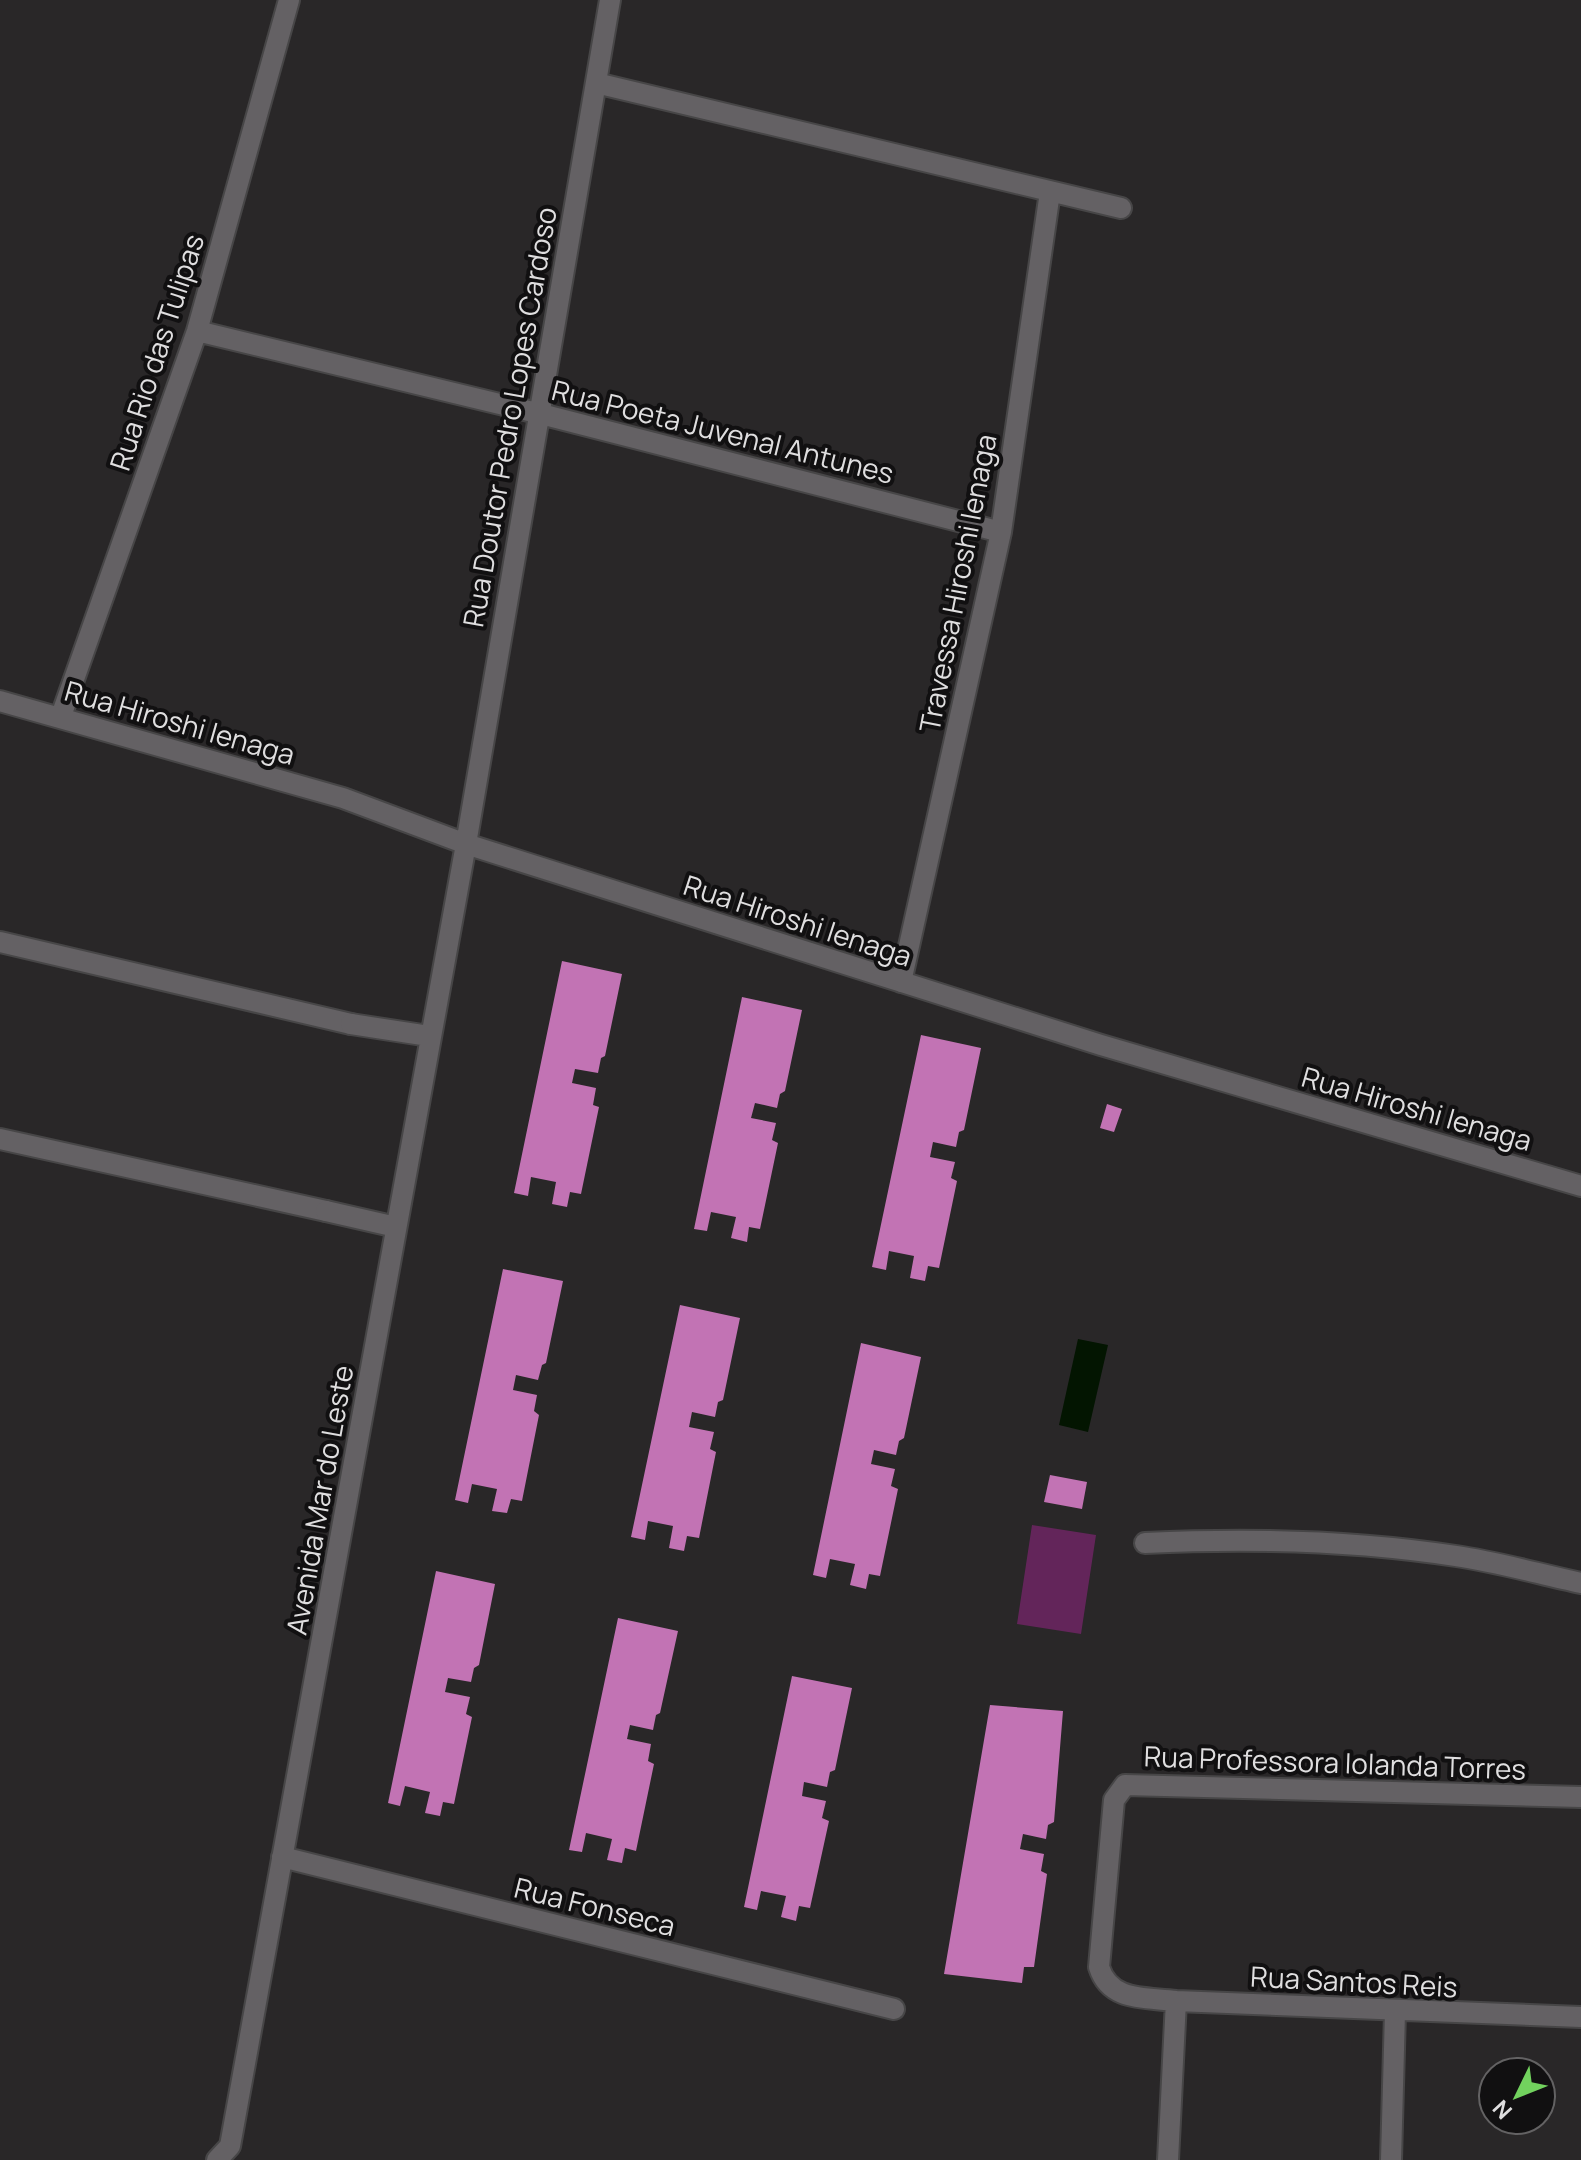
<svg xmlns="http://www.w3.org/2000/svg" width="1581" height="2160" font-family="Manrope,sans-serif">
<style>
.green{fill:#63255a}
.water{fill:#031501}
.building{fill:#c273b4}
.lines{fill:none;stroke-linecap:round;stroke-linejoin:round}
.lane-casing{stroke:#474647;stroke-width:24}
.street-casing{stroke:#474647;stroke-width:24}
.lane{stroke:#646164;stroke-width:20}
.street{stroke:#646164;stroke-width:20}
.labels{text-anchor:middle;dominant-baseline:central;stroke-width:8;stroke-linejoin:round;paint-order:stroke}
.street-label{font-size:28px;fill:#dfdedf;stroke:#111011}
</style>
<rect width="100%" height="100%" fill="#292728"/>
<!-- green -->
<path class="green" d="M1032,1525L1096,1535L1081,1634L1017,1624Z"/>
<!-- water -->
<path class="water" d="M1078,1339L1108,1345L1088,1432L1059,1425Z"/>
<!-- building -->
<path class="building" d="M562,961L622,974L605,1056L601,1058L598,1073L575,1069L572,1083L596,1088L593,1105L599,1107L581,1194L570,1192L567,1207L552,1204L556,1182L531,1177L528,1196L514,1193Z
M742,997L802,1010L785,1091L780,1094L777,1108L755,1103L751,1118L776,1123L772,1140L778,1143L760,1229L749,1227L747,1242L731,1238L736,1217L711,1212L707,1231L694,1229Z
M921,1035L981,1048L964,1130L959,1132L956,1147L933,1142L930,1157L955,1162L951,1178L957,1181L939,1268L928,1266L925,1281L910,1278L914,1256L889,1251L886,1270L872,1267Z
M1107,1104L1122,1109L1114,1132L1100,1128Z
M503,1269L563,1281L546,1363L542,1365L538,1380L516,1375L513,1390L537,1395L534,1411L539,1415L522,1501L511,1499L507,1513L492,1511L497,1489L472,1484L468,1503L455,1500Z
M680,1305L740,1318L723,1400L718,1402L715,1417L692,1412L689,1427L714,1432L710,1449L716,1452L699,1538L687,1536L684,1551L669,1548L673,1526L648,1521L645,1540L631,1537Z
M861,1343L921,1357L904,1438L899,1441L896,1455L874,1450L871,1464L895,1469L891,1486L898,1489L880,1576L869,1574L866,1589L850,1585L855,1564L830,1559L826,1578L813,1575Z
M1050,1475L1087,1482L1082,1509L1044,1502Z
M436,1571L495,1584L479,1665L474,1668L471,1682L448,1678L445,1692L470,1697L466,1714L472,1717L454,1804L443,1802L440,1816L425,1813L430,1792L405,1786L400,1806L388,1803Z
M618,1618L678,1631L660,1713L656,1715L653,1730L630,1725L627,1739L651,1744L648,1761L654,1764L636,1851L625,1848L622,1863L607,1860L612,1839L586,1833L582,1852L569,1850Z
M792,1676L852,1688L835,1770L830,1772L827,1787L804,1782L802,1796L826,1801L822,1818L829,1821L810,1908L799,1906L796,1921L781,1917L786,1896L761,1891L757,1910L744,1907Z
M990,1705L1063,1711L1054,1822L1048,1825L1046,1839L1023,1834L1020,1849L1044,1854L1041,1871L1047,1874L1034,1967H1024L1022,1983L944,1974Z"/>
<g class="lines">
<defs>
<path id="lane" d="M0,942L351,1024
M0,1139L326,1211"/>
<path id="street" d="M596,83L1121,208
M197,331L537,413L1001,532
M0,701L343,798L466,844L1101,1045L1581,1186
M61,716L197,331L289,0
M901,982L1001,532L1050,192
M351,1024L429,1036
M326,1211L396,1227
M1145,1543C1249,1538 1352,1540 1456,1556C1498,1562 1539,1574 1581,1583
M1581,1797L1125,1785L1114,1800L1099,1967C1110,2002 1145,1997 1176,2001L1581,2017
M282,1857L894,2009
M217,2160L230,2146L466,844L610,0
M1168,2160L1176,2001
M1391,2160L1395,2012"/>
</defs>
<!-- lane casing -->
<use href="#lane" class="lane-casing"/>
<!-- street casing -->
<use href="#street" class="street-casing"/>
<!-- lane -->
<use href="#lane" class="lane"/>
<!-- street -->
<use href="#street" class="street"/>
</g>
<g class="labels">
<!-- street labels -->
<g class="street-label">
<text transform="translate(156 352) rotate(-72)">Rua Rio das Tulipas</text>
<text transform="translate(509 417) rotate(-80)">Rua Doutor Pedro Lopes Cardoso</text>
<text transform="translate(723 431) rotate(14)">Rua Poeta Juvenal Antunes</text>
<text transform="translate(957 583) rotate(-79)">Travessa Hiroshi Ienaga</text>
<text transform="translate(180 722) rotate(16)">Rua Hiroshi Ienaga</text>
<text transform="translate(798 920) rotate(18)">Rua Hiroshi Ienaga</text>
<text transform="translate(1417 1108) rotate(16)">Rua Hiroshi Ienaga</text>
<text transform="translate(319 1500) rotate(-80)">Avenida Mar do Leste</text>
<text transform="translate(1335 1762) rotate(2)">Rua Professora Iolanda Torres</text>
<text transform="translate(595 1906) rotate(14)">Rua Fonseca</text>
<text transform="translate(1354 1981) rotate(3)">Rua Santos Reis</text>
</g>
</g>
<!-- north arrow -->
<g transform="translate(1517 2096) rotate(227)"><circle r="38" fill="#111011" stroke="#636263" stroke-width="2"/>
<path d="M0-6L14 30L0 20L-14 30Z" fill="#72d25e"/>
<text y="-12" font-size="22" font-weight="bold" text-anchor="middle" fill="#dfdedf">N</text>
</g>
</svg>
